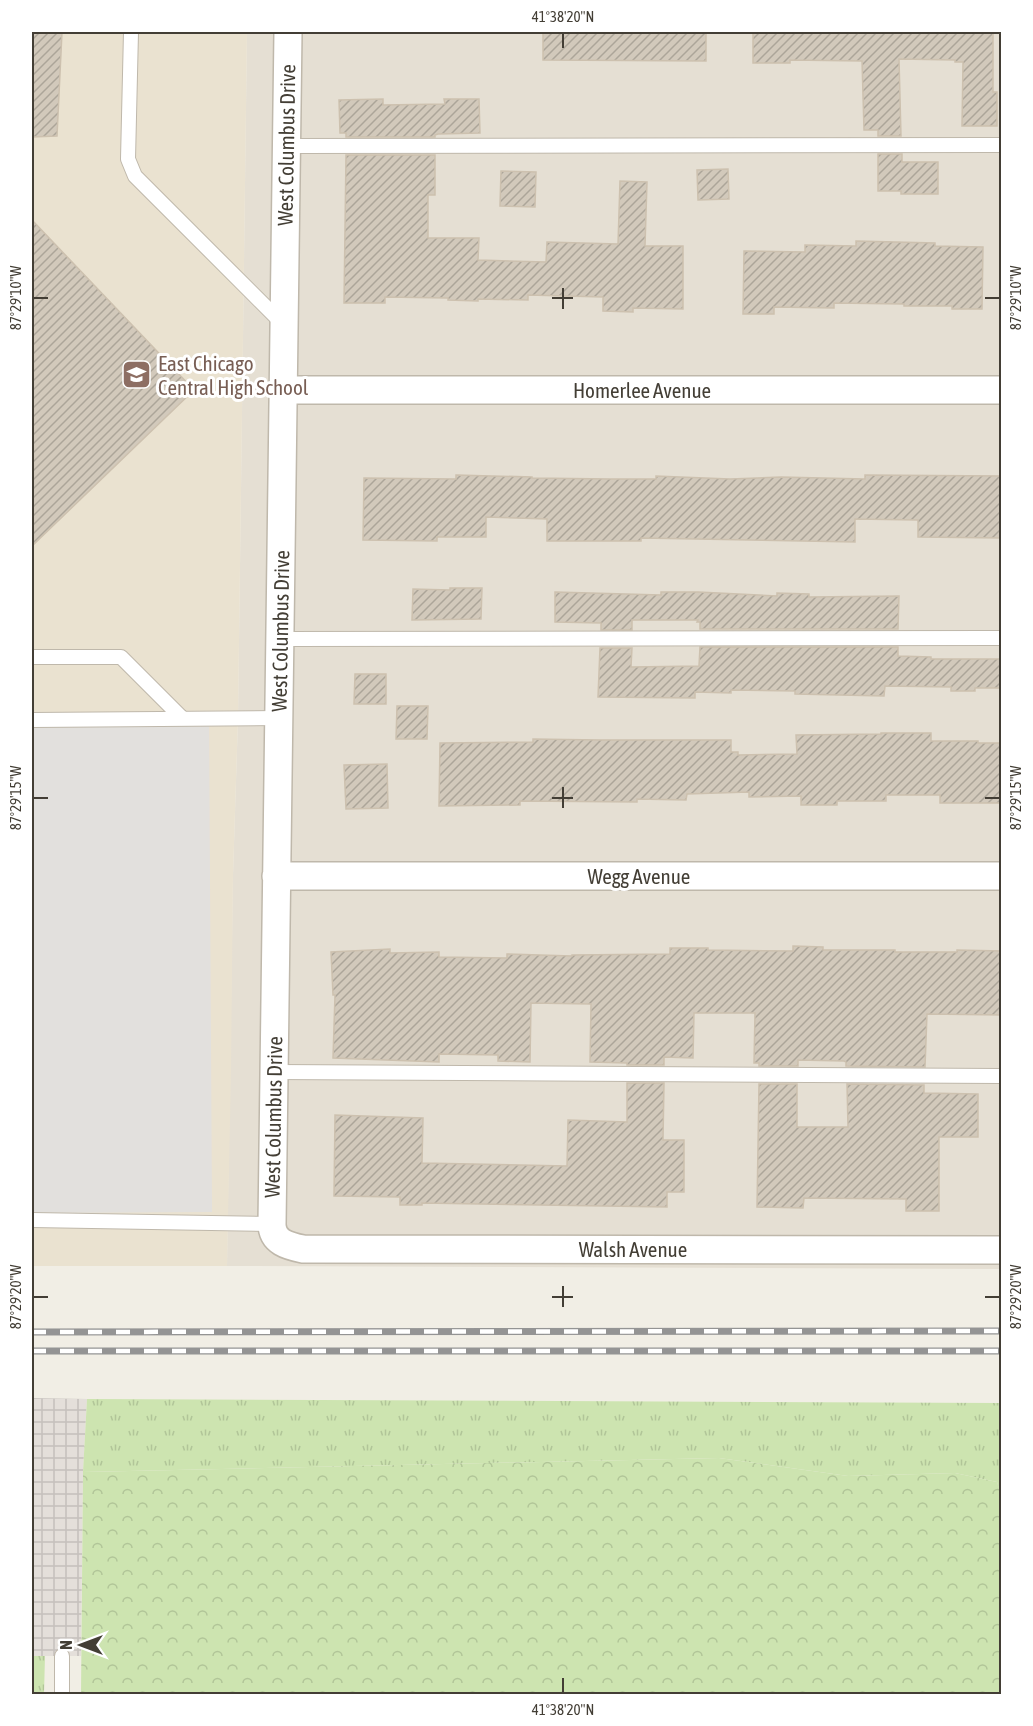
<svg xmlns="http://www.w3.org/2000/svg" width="1033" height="1726" font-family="'Asap Condensed',sans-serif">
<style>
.residential{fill:#e5dfd3}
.industrial{fill:url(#industrial-grid)}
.education{fill:#eae2d0}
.grass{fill:url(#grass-tufts)}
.forest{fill:url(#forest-crowns)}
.parking{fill:#e2e0dd}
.building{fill:url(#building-hatch);stroke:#cdc1af;stroke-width:1.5}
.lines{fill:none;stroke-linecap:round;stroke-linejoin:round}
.lane-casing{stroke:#bfb8ab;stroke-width:16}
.street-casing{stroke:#bfb8ab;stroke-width:30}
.lane{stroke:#fff;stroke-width:14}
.street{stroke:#fff;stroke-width:27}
.rail-casing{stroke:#949494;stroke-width:7}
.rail{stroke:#fff;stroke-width:4.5;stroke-dasharray:14;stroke-linecap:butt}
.ticks{fill:none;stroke:#433e35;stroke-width:2}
.labels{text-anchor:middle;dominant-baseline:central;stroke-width:6;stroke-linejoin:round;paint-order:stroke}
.street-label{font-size:21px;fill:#433e35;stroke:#fff}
.education-label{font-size:21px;fill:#785e54;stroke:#fff;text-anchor:start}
.neatline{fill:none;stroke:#433e35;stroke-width:2}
.ticks-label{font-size:15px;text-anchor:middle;fill:#433e35}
</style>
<defs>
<pattern id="industrial-grid" width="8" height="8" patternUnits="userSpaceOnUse" patternTransform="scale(1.5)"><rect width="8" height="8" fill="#e4dfda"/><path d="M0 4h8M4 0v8" fill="none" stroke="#c5c0bc"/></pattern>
<pattern id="grass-tufts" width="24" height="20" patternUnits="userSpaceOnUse" patternTransform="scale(1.5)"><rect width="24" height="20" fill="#cde4b0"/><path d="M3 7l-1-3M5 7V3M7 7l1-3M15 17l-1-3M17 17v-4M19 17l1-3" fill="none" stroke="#b1c598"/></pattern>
<pattern id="forest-crowns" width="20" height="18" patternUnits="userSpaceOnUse" patternTransform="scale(1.5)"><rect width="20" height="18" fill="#cde4b0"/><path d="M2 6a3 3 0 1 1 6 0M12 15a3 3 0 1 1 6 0" fill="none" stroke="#b1c598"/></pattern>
<pattern id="building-hatch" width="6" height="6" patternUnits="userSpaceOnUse" patternTransform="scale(1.5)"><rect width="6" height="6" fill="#d2c9bb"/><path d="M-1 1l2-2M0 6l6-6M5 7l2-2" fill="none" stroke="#aca599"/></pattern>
</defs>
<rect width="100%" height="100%" fill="#f1eee5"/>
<!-- residential -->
<path class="residential" d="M247,32H1001V1269L227,1266L233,875L238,718Z"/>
<!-- industrial -->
<path class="industrial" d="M32,1398L87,1399L83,1472L81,1656H32Z"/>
<!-- education -->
<path class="education" d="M32,32H247L238,718L233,875L231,1071L227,1266H32Z"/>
<!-- grass -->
<path class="grass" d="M87,1399L1001,1403V1497L997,1482L955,1473L848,1476L719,1458L83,1472Z
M32,1656H45L44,1694H32Z"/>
<!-- forest -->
<path class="forest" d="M719,1458L848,1476L955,1473L997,1482L1002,1497L1001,1694H81L83,1472Z"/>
<!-- parking -->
<path class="parking" d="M209,719L212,1212L32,1213V720Z"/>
<!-- building -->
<path class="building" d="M32,32H62L57,136L32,137Z
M543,32H706V61L543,60Z
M753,32H993V92H997V126H962L963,62H955V60L899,59L901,136H878V130H864L862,61L790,60V63H753Z
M383,99V105L445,104L444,99H479L480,133L438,134L435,135V137H346V133H340L339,100Z
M878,154H902V162H938V194H901V191H878Z
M346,155H435V195H428V238H479L478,260L546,262L547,242L618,244L620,181L647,182L645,246H683V309L633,308V312L603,311V297L528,295V300L478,299V301L448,300V298L385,297V303H344Z
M728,169L729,199L698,200L697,170Z
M501,171L536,172L535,207L500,206Z
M32,220L194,390L32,546Z
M856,241L935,243V246L983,247L982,309H952V306H904V304L834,303V308L774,307V314H743L744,251L805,252V245L856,246Z
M456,475L532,477V478L611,479H656V476L730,479L781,477L865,479V475L1002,476V538L918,537V520L855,519V542L641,538V541H547V519L486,517V537H437V541L363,540L364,478L456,479Z
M450,588H482L481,619L412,620L413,589L450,590Z
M555,592L661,595V592H698L777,596V593L809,594V597L899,596L898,629H700V622H697L698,620H632V630H601V623L555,622Z
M700,647H898V656L931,657V659H1002V688H975V691H951V687L885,686L884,696L795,694V691L731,690V693L695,692V698L598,697L600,648H632L631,667L699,666Z
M355,674H386V704H354Z
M397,706H428L427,739H396Z
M881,733H931V741H978V743H1002V803H940V795H886V801H837V805H801V796L749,797V792L687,794L686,800L637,799V802L520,801V805L439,806L440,743L533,742V739L600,740H731V752H738V755L797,754L796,735L881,734Z
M387,764L388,808L346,809L344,765Z
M793,946L823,947V950H895V952H957V950L1002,951V1015L927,1014L925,1067L846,1066V1062L844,1061L798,1060V1066H759V1063H754L755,1013H694L693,1058L664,1057V1065H627V1063L590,1062L591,1004L531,1003L530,1062L498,1061V1055L439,1054V1062L333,1058L335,995H333L331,952L390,949V953L439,952V957L507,958V954L572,956V955L670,954V948H708V950L793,951Z
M627,1083H664L663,1140H684V1192H667V1207L422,1203V1205H400V1197L334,1196L335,1115L423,1118L422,1163L567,1166L568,1120L627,1122Z
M759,1084H797V1127H848L847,1084L924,1085V1093L978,1094V1137H939V1211H906V1199L804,1198L803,1208L757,1207Z"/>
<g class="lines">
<defs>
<path id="lane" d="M131,32L128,159L135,176L283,324
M286,146L1002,145
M280,639L1002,638
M32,657H121L183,719
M32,720L279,718
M274,1072L1002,1076
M32,1220L272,1224
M62,1694V1656"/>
<path id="street" d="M288,32L272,1224C272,1242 288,1246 303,1249L1002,1250
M283,390H1002
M276,876H1002"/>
</defs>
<!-- lane casing -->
<use href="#lane" class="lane-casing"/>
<!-- street casing -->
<use href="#street" class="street-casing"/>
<!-- lane -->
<use href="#lane" class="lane"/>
<!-- street -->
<use href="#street" class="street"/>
<defs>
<path id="rail" d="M32,1332L1002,1331
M32,1351H1002"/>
</defs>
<!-- rail casing -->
<use href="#rail" class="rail-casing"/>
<!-- rail -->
<use href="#rail" class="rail"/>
</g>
<!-- ticks -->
<path class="ticks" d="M563,33V48M563,288V309M33,298H48M552,298H573M985,298H1000M563,787V808M33,798H48M552,798H573M985,798H1000M563,1286V1307M33,1297H48M552,1297H573M985,1297H1000M563,1678V1693"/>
<!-- icons -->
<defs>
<symbol id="school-square" viewBox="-11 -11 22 22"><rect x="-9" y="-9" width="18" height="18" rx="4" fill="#8d6e63" stroke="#fff"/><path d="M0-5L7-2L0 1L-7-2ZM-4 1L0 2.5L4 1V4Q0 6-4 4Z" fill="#fff"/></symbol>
</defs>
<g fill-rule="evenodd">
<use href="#school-square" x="120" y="358" width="33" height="33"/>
</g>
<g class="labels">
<!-- street labels -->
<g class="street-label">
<text transform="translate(286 145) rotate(-89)">West Columbus Drive</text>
<text x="642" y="390">Homerlee Avenue</text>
<text transform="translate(280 631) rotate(-89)">West Columbus Drive</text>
<text x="639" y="876">Wegg Avenue</text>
<text transform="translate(273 1117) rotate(-89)">West Columbus Drive</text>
<text x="633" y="1249">Walsh Avenue</text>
</g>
<!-- education labels -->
<g class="education-label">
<text x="158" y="363">East Chicago<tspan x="158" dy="24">Central High School</tspan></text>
</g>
</g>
<!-- border -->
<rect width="1033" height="1726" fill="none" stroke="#ffffff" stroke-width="66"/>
<!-- north arrow -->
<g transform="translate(81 1645) rotate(270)" stroke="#ffffff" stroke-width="4.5" paint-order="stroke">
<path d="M0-4.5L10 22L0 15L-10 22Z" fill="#433e35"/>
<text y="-9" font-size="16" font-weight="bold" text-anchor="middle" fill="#433e35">N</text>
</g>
<rect x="33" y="33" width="967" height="1660" class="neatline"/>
<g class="ticks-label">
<text x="563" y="22">41°38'20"N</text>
<text transform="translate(1016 298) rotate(-90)" y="5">87°29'10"W</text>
<text transform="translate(16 298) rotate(-90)" y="5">87°29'10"W</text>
<text transform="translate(1016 798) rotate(-90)" y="5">87°29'15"W</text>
<text transform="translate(16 798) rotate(-90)" y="5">87°29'15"W</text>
<text transform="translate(16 1297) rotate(-90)" y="5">87°29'20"W</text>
<text transform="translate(1016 1297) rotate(-90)" y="5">87°29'20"W</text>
<text x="563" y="1715">41°38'20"N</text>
</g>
</svg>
